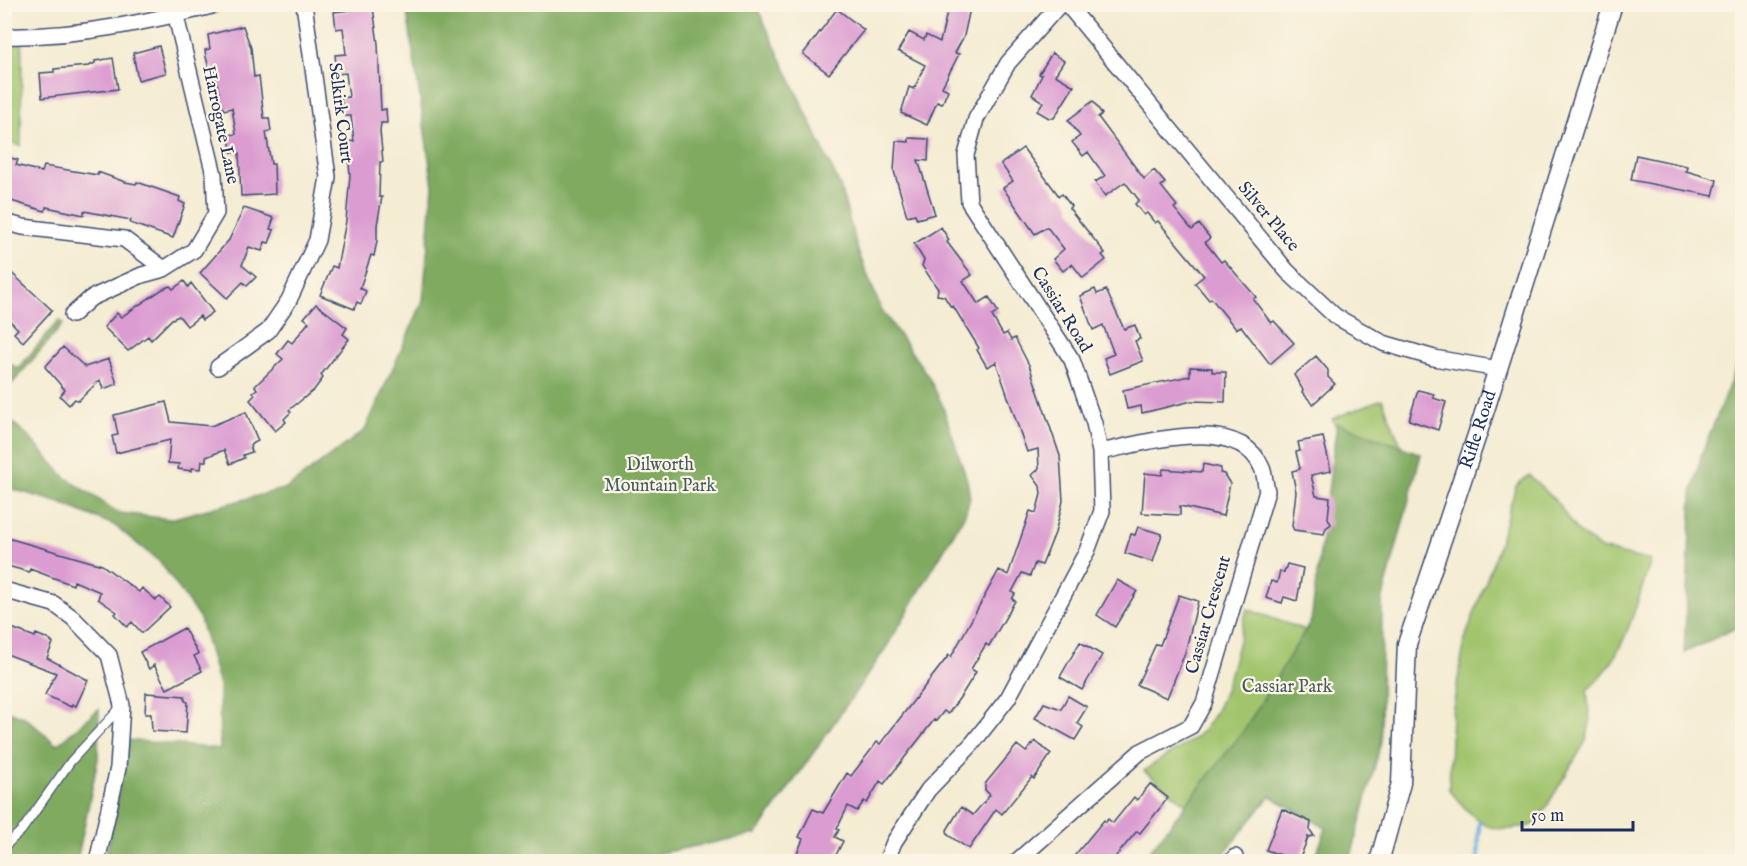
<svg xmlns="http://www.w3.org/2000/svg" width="1747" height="866" font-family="'IM FELL English',serif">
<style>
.green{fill:#a1c46d;stroke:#5e7a66;stroke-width:1.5}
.forest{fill:#80aa60;stroke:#4e6c5f;stroke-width:1.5}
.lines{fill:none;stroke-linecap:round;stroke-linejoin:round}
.stream{stroke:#66b0de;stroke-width:4.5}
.building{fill:#db9cd1}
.service-casing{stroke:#3c4b70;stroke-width:10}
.minor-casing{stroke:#3c4b70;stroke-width:18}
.tertiary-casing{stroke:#3c4b70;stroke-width:21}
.service{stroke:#fff;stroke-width:8}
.minor{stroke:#fff;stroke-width:15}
.tertiary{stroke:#fff;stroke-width:18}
.labels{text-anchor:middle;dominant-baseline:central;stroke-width:4.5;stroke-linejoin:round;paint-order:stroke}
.street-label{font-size:18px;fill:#1b2f5e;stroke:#fcf5e5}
.park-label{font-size:18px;fill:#435c62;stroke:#fcf5e5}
</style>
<rect width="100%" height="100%" fill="#fcf5e5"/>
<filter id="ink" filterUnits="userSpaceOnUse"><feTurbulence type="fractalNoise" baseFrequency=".0167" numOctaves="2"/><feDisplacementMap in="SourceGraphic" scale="12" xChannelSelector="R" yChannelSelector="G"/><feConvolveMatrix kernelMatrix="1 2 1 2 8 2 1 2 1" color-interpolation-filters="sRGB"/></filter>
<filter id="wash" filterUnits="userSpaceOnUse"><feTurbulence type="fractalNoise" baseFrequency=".008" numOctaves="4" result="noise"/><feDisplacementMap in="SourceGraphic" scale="24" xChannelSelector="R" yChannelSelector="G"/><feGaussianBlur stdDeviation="1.35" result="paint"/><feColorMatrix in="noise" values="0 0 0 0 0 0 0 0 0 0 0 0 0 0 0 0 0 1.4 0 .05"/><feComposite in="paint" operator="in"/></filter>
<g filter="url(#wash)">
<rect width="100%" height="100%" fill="#f4ecd3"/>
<!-- green -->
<path class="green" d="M4,41H22L21,146L5,141Z
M1382,399L1412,472L1295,747L1234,842L1144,771C1160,758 1179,750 1195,738C1227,712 1236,647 1247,609L1327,638L1366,487L1332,419Z
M1529,475L1556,501L1576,530L1601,549L1651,561C1635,606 1625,659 1587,690L1590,722L1586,741L1536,824C1488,838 1479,824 1449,790L1452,714L1465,639L1497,551L1516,486Z"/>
<!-- forest -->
<path class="forest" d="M406,5H756L840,186L858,251L881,309L928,376L942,404L967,480L970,498L965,514L886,648L757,834L615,862L105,861L129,740L220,749L219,685L200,619L161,563L114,525L60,503L5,487L4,415L28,436L65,477L119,513L170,519L287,488L365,430L423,301L433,186Z
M59,320L63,324L5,392V360L18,369Z
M1742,353V625L1684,653L1692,493L1701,456Z
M1337,423L1421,454L1382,601L1381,742L1350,861H1314L1326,828L1270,796L1218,861L1141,862L1245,729L1311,621Z
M4,709L26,718L57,745L99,709L98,759L77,861H5Z"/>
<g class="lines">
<!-- stream -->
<path class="stream" d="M1478,862L1479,824"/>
</g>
<g id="blocks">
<!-- building -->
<path class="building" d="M949,4H971L964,36L955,53L959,54L942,87L948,90L942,104L937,102L927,125L901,113L909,87L914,89L925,65L898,51L909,32L924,40L926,35L940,42Z
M373,7L378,44L381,110L386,109L387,123H381L380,131L383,162H380L379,197H382L377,225V241L374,256L371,255L360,288L366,291L361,304L357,302L354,309L320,295L332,266L337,268L346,221L350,175L347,142L354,141L351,116H344L341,98L349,97L346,73L337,74L335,55L346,54L343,28L336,29L334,12Z
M837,9L864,30L829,74L803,54Z
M243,26L251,48L254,77L259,76L264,118H269L271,131L266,132L271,164H274L275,194L241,196L239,153L231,152L229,135L236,134L232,108L224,110L222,106L213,66L209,68L206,57L205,50L210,49L208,35Z
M159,46L166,73L138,80L133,53Z
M1052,53L1064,61L1055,75L1074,86L1054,118H1049L1037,111L1043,102L1032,95L1042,75L1039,74Z
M113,58L118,89L42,98L40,73L54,72V69L89,66L95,63V61Z
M1093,101L1102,114L1098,117L1144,179L1154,170L1165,183L1161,186L1177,206L1174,208L1192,230L1199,224L1210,238L1205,242L1221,262L1224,260L1256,297L1253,299L1271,323L1274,321L1294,343L1270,364L1241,326L1236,329L1211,298L1209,300L1195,283L1204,276L1158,221L1155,223L1147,213L1144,215L1135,204L1139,200L1125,182L1105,196L1095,182L1105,176L1088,152L1083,156L1072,142L1080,136L1068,120Z
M909,138L929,139L928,161L918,160L935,214L917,219L915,214L907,216L894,171L896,141L909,142Z
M1023,148L1059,196L1062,194L1071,206L1069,208L1105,253L1102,255L1106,260L1083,278L1072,264L1063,271L1053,259L1064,249L1047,227L1035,234L1003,188L1013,181L1001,164Z
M1636,155L1687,166L1686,171L1717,180L1713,196L1631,180Z
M4,156L18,160L16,165L42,172L44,166L98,175V172L125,182L136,184L137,182L180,197L179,201L185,204L173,238L130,223L131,220L84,211V215L46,207L45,211L4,199Z
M244,208L274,218L270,229L274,230L269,243L265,242L262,251L249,247L242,265L256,277L247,286L243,282L227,298L200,273L229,240Z
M941,227L949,240L947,242L972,275L963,281L978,304L989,297L998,312L992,316L1003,335L1007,333L1011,340L1015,338L1029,365L1060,456L1063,501L1055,533L1042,565L1035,563L1030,576L1022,573L1012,592L1015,594L1012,599L1015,601L989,646L986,644L971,669L976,672L961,696L948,714L944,711L936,721L934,720L884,784L880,781L867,803L864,801L857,811L848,806L837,829L839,830L835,837L843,841L833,861H794L803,839L799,837L813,809L823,813L847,773L851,776L877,742L880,744L949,655L951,657L999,570L1008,575L1030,511L1036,513L1041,494L1040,486L1032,475L1039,469L1038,449L1027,452L996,362L987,367L977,350L979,348L953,306L951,307L944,296L937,295L938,289L922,266L924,260L914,244Z
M4,266L52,310L23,342L14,333L18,329L4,315Z
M184,281L188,287L191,283L213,312L202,320L200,316L187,326L179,316L172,319L151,340L148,336L128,351L104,327L117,313L121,317L163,289L170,286L173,289Z
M1095,289L1097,294L1106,290L1124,329L1135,325L1140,339L1135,341L1143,361L1110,374L1104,358L1114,354L1103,325L1093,330L1080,296Z
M316,304L347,328L343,334L349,339L321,375L323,378L314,390L289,410L291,412L284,419L286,422L275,431L250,400L255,395L253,392L257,389L255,386L283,359L277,354L288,340L292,343L309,322L304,318Z
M63,347L85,367L109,359L117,384L103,389L100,380L78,401L75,399L69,405L60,396L65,390L45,367Z
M1316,356L1328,370V377L1335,384L1313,404L1302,392L1303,390L1294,375Z
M1190,367L1212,368V372H1226L1225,402L1192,401L1142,413L1141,406L1127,409L1123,390L1190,376Z
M1418,390L1434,394L1433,398L1446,402L1438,430L1409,420Z
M166,402L171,422L211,426L246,412L258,441L250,445L252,452L243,455L244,458L230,464L224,450L206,457V461H202L201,469L192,468V471L178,469L179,464L168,463L170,440L116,453L112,436L118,435L114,415Z
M1323,437L1331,471L1311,475L1316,496L1330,498L1328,518L1331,524L1326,528L1324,534L1294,530L1292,526L1296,492L1292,471L1300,469L1296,452L1300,451L1298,442Z
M1203,464L1221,468L1220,473L1224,474L1230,484L1223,516L1180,506V515L1142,513L1145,473L1162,475L1163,469L1202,472Z
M1138,527L1162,534L1153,562L1125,553L1131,534L1135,535Z
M4,537L102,565L139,592L142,588L156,600L160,597L170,607L142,633L132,622L127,627L115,614L117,612L98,599L100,592L74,581L73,585L30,569L29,572L4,565Z
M1287,564L1303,568L1297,601L1284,597L1282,603L1266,598L1271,581L1277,583L1280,571L1284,573Z
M1117,580L1137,591L1115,627L1097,615Z
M1179,595L1198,601L1185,653L1167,698L1137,685L1156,644L1160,645Z
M4,625L35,637L36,634L48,639L53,643L47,658L88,680L76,706L72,704L71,707L45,695L56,673L4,653Z
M184,628L198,654L194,656L202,671L167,689L154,665L149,669L140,652Z
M1080,642L1102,655L1082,690L1060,677Z
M146,693L185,696V701L188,702L186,733L152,731L151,714H145Z
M1068,696L1087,707L1077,723L1083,727L1075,740L1035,718L1044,703L1061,709Z
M1035,741L1051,754L1034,779L1032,777L1002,814L996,809L969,849L948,835L947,830L961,807L973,815L990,795L985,790V784L1017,745L1026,752Z
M1150,784L1168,798L1140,833L1137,831L1112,861H1070L1104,820L1106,822L1108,819L1113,823L1134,797L1137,800Z
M1282,809L1311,822L1310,830L1314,836L1308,837L1299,861L1266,850Z"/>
</g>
</g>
<g filter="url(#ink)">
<use href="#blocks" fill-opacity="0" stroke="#3c4b70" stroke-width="1.5"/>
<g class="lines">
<defs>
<path id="service" d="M4,847L22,830L71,761L120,708"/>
<path id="minor" d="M1067,4L1287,271L1335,316L1383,343L1434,358L1498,369
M4,36C74,38 152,21 220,4
M4,222L23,227L124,239L164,269
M72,315L91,298L142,275L164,269L194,250L216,213L214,175L173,4
M218,367L268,331L289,300L317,240L328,177L304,4
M4,590L54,604L73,618L109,655L122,705L118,768L97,862
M886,862L894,842L928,790L972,744L1008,698L1087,551L1102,511L1100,452L1094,423L1072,360L969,202L966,155L976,119L1008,63L1060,4
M1016,862L1140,752L1191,726L1204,703L1267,491C1265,484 1265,475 1262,468C1239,412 1142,444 1100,452
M1232,862L1235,857"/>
<g id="tertiary">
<path id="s1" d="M1379,862L1401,783L1407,644L1478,432L1613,4"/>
</g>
</defs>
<!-- service casing -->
<use href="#service" class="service-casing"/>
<!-- minor casing -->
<use href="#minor" class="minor-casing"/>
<!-- tertiary casing -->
<use href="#tertiary" class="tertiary-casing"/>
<!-- service -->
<use href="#service" class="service"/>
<!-- minor -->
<use href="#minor" class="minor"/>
<!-- tertiary -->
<use href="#tertiary" class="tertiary"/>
</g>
</g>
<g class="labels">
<!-- street labels -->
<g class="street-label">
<text transform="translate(340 113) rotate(83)">Selkirk Court</text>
<text transform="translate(220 125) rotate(78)">Harrogate Lane</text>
<text transform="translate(1268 217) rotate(50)">Silver Place</text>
<text transform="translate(1061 310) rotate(58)">Cassiar Road</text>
<text stroke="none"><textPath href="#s1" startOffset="447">Rifle Road</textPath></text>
<text transform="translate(1209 615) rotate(-74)">Cassiar Crescent</text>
</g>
<!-- park labels -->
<g class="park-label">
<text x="660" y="465">Dilworth<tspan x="660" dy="21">Mountain Park</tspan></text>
<text x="1287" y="687">Cassiar Park</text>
</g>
</g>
<!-- margin -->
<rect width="1747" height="866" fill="none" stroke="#fcf5e5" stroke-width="24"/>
<!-- scale -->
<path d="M1522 821v9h111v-9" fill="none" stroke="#1b2f5e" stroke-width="3"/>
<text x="1531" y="821" font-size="18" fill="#1b2f5e" stroke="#fcf5e5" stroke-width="4.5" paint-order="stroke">50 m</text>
</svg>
